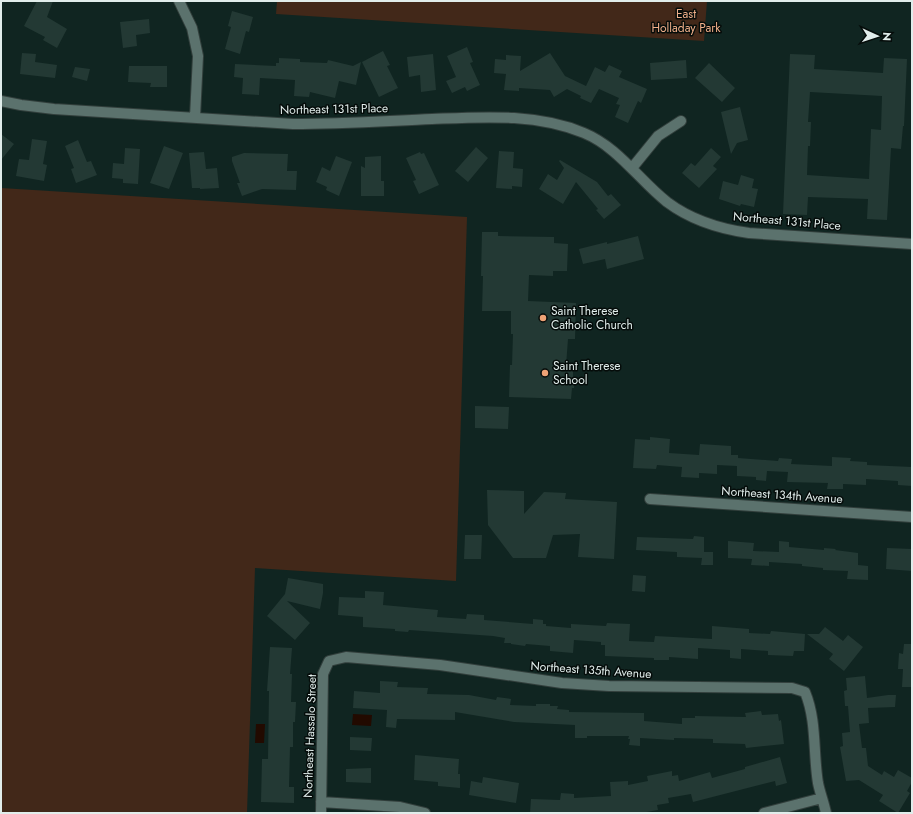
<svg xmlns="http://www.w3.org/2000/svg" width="913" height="814" font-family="Jost,sans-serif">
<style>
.green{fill:#422819}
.water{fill:#220a00}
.building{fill:#233934;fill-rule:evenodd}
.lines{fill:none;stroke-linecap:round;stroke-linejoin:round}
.minor-casing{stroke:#323f3c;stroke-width:12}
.minor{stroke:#5b726d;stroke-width:10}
.poi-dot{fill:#efa376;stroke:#050c0a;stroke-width:1.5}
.labels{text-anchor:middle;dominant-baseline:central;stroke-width:3;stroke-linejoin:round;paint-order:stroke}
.park-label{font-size:12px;fill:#f1b08b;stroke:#050c0a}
.street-label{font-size:12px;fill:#e1edeb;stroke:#050c0a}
.poi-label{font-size:12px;fill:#e1edeb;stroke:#050c0a;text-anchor:start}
</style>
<rect width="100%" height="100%" fill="#102521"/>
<!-- green -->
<path class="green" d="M277,1H707L704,41L276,14Z
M1,188L467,217L456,581L255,568L247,813H1Z"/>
<!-- water -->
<path class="water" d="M353,714L372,715L371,726L352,725Z
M256,724H265L264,743H255Z"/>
<!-- building -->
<path class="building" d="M37,1H53L47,17L67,29L57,48L43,40L45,37L24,26Z
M232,11L253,17L249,32L246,31L240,54L225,49L231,27L228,26Z
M149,19L150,33L136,35L137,46L123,48L120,22Z
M467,47L473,62L470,63L480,85L467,91L465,87L452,93L446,81L456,77L447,56Z
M383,51L390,65L387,66L398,88L379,97L362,62Z
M22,53L36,54L35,62L57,65L55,78L20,74Z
M550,53L565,76L586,86L595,67L605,72L609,65L622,71L619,77L647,89L641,103L638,101L628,123L615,117L620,105L616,104L619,98L599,89L591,103L580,98L581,96L567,89L554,97L550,90L519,88V91L504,90L506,74L494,73L495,59L506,60V55L521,56L520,71Z
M433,54L436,90L421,92L420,75L409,77L407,57Z
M790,54L815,55L814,69L883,73L884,58L907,59L904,126H903L901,149L891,148L887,220L867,219L868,199L808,197L807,215L783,214ZM810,92L882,96L881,130L871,129L869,179L807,175L808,146H810L811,122H808Z
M279,58L300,59V62L327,63L328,60L353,66L361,62L356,85L339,81L335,98L310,92L309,97L294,96L295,80L260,78L259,95L242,94L243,78L234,77L235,64L276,66V63H279Z
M686,60L687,78L651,80L650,63Z
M709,63L735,88L722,102L695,78Z
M129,66H167V87H150L151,83L128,82Z
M75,67L90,69L87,81L72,77Z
M740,107L748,140L737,143L731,154L721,112Z
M1,134L14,144L1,160Z
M32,139L47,141L43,164L47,165L44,181L16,176L19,159L29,160Z
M78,140L87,162L91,161L97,175L76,183L71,169L74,168L65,146Z
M164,146L183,153L169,189L150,183Z
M476,147L488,158L468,182L455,171Z
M125,148L140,149L138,184L123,183V179L112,178L113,163L124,164Z
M711,148L721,157L713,166L717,169L699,188L682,173L691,163L695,166Z
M499,151L514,152L513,168L523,169L522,187L512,186V189L496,188Z
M204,152L206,169L217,168L219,188L200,189V188H192L189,153Z
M420,152L421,154L424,153L439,185L419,194L413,181L416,180L406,158Z
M244,153L288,154L287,171H297L296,190L262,189L242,196L237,183H240L232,161V157Z
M336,156L352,162L339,196L326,190L327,187L316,182L322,167L330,171Z
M381,156V181H384V196H361V166L365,168V157Z
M560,160L597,182L608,196L611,194L621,205L604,219L596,210L598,209L576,182L563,204L539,189L548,174L557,180L564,168L559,161Z
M741,175L754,179L752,188L758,189L754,207L741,204L740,206L719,199L723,181L738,185Z
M482,232H498V236L554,237V243L568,244L567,271H553V276L529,275L528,301L576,303L575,339H568L566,366H573V378H575L574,388H572L571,399L509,397L510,365H512L513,334H511V311H482L483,276H481Z
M638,236L644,259L607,269L605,259L583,264L579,249L607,242V244Z
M475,406L509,407L508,429L475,428Z
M650,437L670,439L669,453L699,455L700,444L731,446V455H738V458L778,461L779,458L792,459L791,464L832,466V457L851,458L850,461L867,462V465L912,467V486L898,485V481L866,479V485L843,484V489H827L828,483L787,482L788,472L767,471L766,481L756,480V477L737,476V466L717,465V474L699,473V478L681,477L682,467L657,465L656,469L633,468L635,439L650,440Z
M487,490L524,491V514L544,492L566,493L565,499L617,502L614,559L578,557L580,534L553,535L546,558H513L488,525Z
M465,535H482L481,559H464Z
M694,536L704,537V552H713V565H701L702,558L677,557V552L636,550L637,537L693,539Z
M728,541L754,543L753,551L779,552V541L789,542V547L824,550V548L836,549L835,550L858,553V565L868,566V580L847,579L848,571L823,570V568L802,566V564L769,562V566L751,565L752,559L728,558Z
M887,548L912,549V571L886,569Z
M633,575L646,576L645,592L632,591Z
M288,578L323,584V593L320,609L287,601L310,623L295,640L267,616L285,594Z
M365,591L384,592L383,605L438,610L437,617L466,619L467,614L484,615V620L533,624V619L543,620V624H546V626L571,628V624L606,626L607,623L630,624L629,641L654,642L655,636L712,639V626L749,629V633L770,634L771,631L805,634L804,651H794L793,656L768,655V651L741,649V659L730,658V650L698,648V659L669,657V660H654V658L605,656V645H601V642L574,640L573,653L550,651V646L526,644L525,646L511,644V643H504L505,638L493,636L409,630L408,632L395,631V629L363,627V617L338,615L339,597L365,598Z
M825,627L843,641L848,635L863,647L844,671L829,659L833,654L807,634H819Z
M904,644H912L911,687H902L903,669H898L899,653L903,654Z
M270,647L292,648L290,674H292L291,702H296L295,722H293V747H290L289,787H294V803L261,802L262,759H268L269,691H267Z
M865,676L867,698L888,695H896L895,707L868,708L869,723L859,724L862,748H866L868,766L882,775L884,771L894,777L898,770L912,778V782L907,791L910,793L898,813L879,801L883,795L859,780L846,781L840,747L843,746L842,733L850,732L848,706H845L844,691L847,690L846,678Z
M380,681L398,682L397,687L428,688L427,694L469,695L496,700L497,697L511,699L510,705L536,706V704H550V706H558L557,709L569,710V712L644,713V721L682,724V718H695V716L746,717L745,713L761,711L762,715L778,714L779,721L781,720L784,744L746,748L745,744L713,743V739L674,738V740L640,738V746L629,745L630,739H628L629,736H587V738H575V725L514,722L455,712V720L397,719L396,728L386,727L387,710L353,708L354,691L380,693Z
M350,737L372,738L371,751L350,750Z
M415,755L459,759L458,774H460V788L438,786V782L414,780Z
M780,757L787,783L776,786L775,781L693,802L691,794L668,798L669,803L657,805L658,810L641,813H530L531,799L560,800L561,793L574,794V798L611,796L610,782L628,781V785L648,781L647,776L672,771V776L678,775L679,781L710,772L712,778L745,769V767Z
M371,768V783L346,782V769Z
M483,777L519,783L516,803L469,795L471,781L482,783Z"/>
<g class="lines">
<defs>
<path id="minor" d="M179,1L192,28L198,56L195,117
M1,101L21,105L54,109L293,124C339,124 385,121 432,119C482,117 536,113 584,133C618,147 639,180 667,202C691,220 720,229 749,233L912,244
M632,168L658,136L681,121
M650,499L912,517
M321,802L400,807L425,813
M321,813L323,674L329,661L346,657L440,665L562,683L609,686L792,688L805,692C817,721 813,753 818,783C820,793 824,803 826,813
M764,813L822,798"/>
</defs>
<!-- minor casing -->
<use href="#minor" class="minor-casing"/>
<!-- minor -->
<use href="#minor" class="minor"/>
</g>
<!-- markers -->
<g class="poi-dot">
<circle cx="543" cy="318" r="4"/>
<circle cx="545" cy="373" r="4"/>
</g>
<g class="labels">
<!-- park labels -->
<g class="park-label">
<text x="686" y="14">East<tspan x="686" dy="14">Holladay Park</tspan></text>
</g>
<!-- street labels -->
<g class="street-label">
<text transform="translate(334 109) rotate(-1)">Northeast 131st Place</text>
<text transform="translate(787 221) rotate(5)">Northeast 131st Place</text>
<text transform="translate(782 495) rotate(4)">Northeast 134th Avenue</text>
<text transform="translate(591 670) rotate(4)">Northeast 135th Avenue</text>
<text transform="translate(310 736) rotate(-88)">Northeast Hassalo Street</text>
</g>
<!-- poi labels -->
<g class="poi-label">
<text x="551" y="311">Saint Therese<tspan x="551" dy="14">Catholic Church</tspan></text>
<text x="553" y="366">Saint Therese<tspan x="553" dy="14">School</tspan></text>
</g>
</g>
<!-- border -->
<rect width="913" height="814" fill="none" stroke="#e1edeb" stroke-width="4"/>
<!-- north arrow -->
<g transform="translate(877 36) rotate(93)" stroke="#050c0a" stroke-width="3" paint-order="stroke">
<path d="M0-3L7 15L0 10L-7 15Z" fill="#e1edeb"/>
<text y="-6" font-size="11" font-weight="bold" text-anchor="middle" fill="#e1edeb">N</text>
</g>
</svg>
